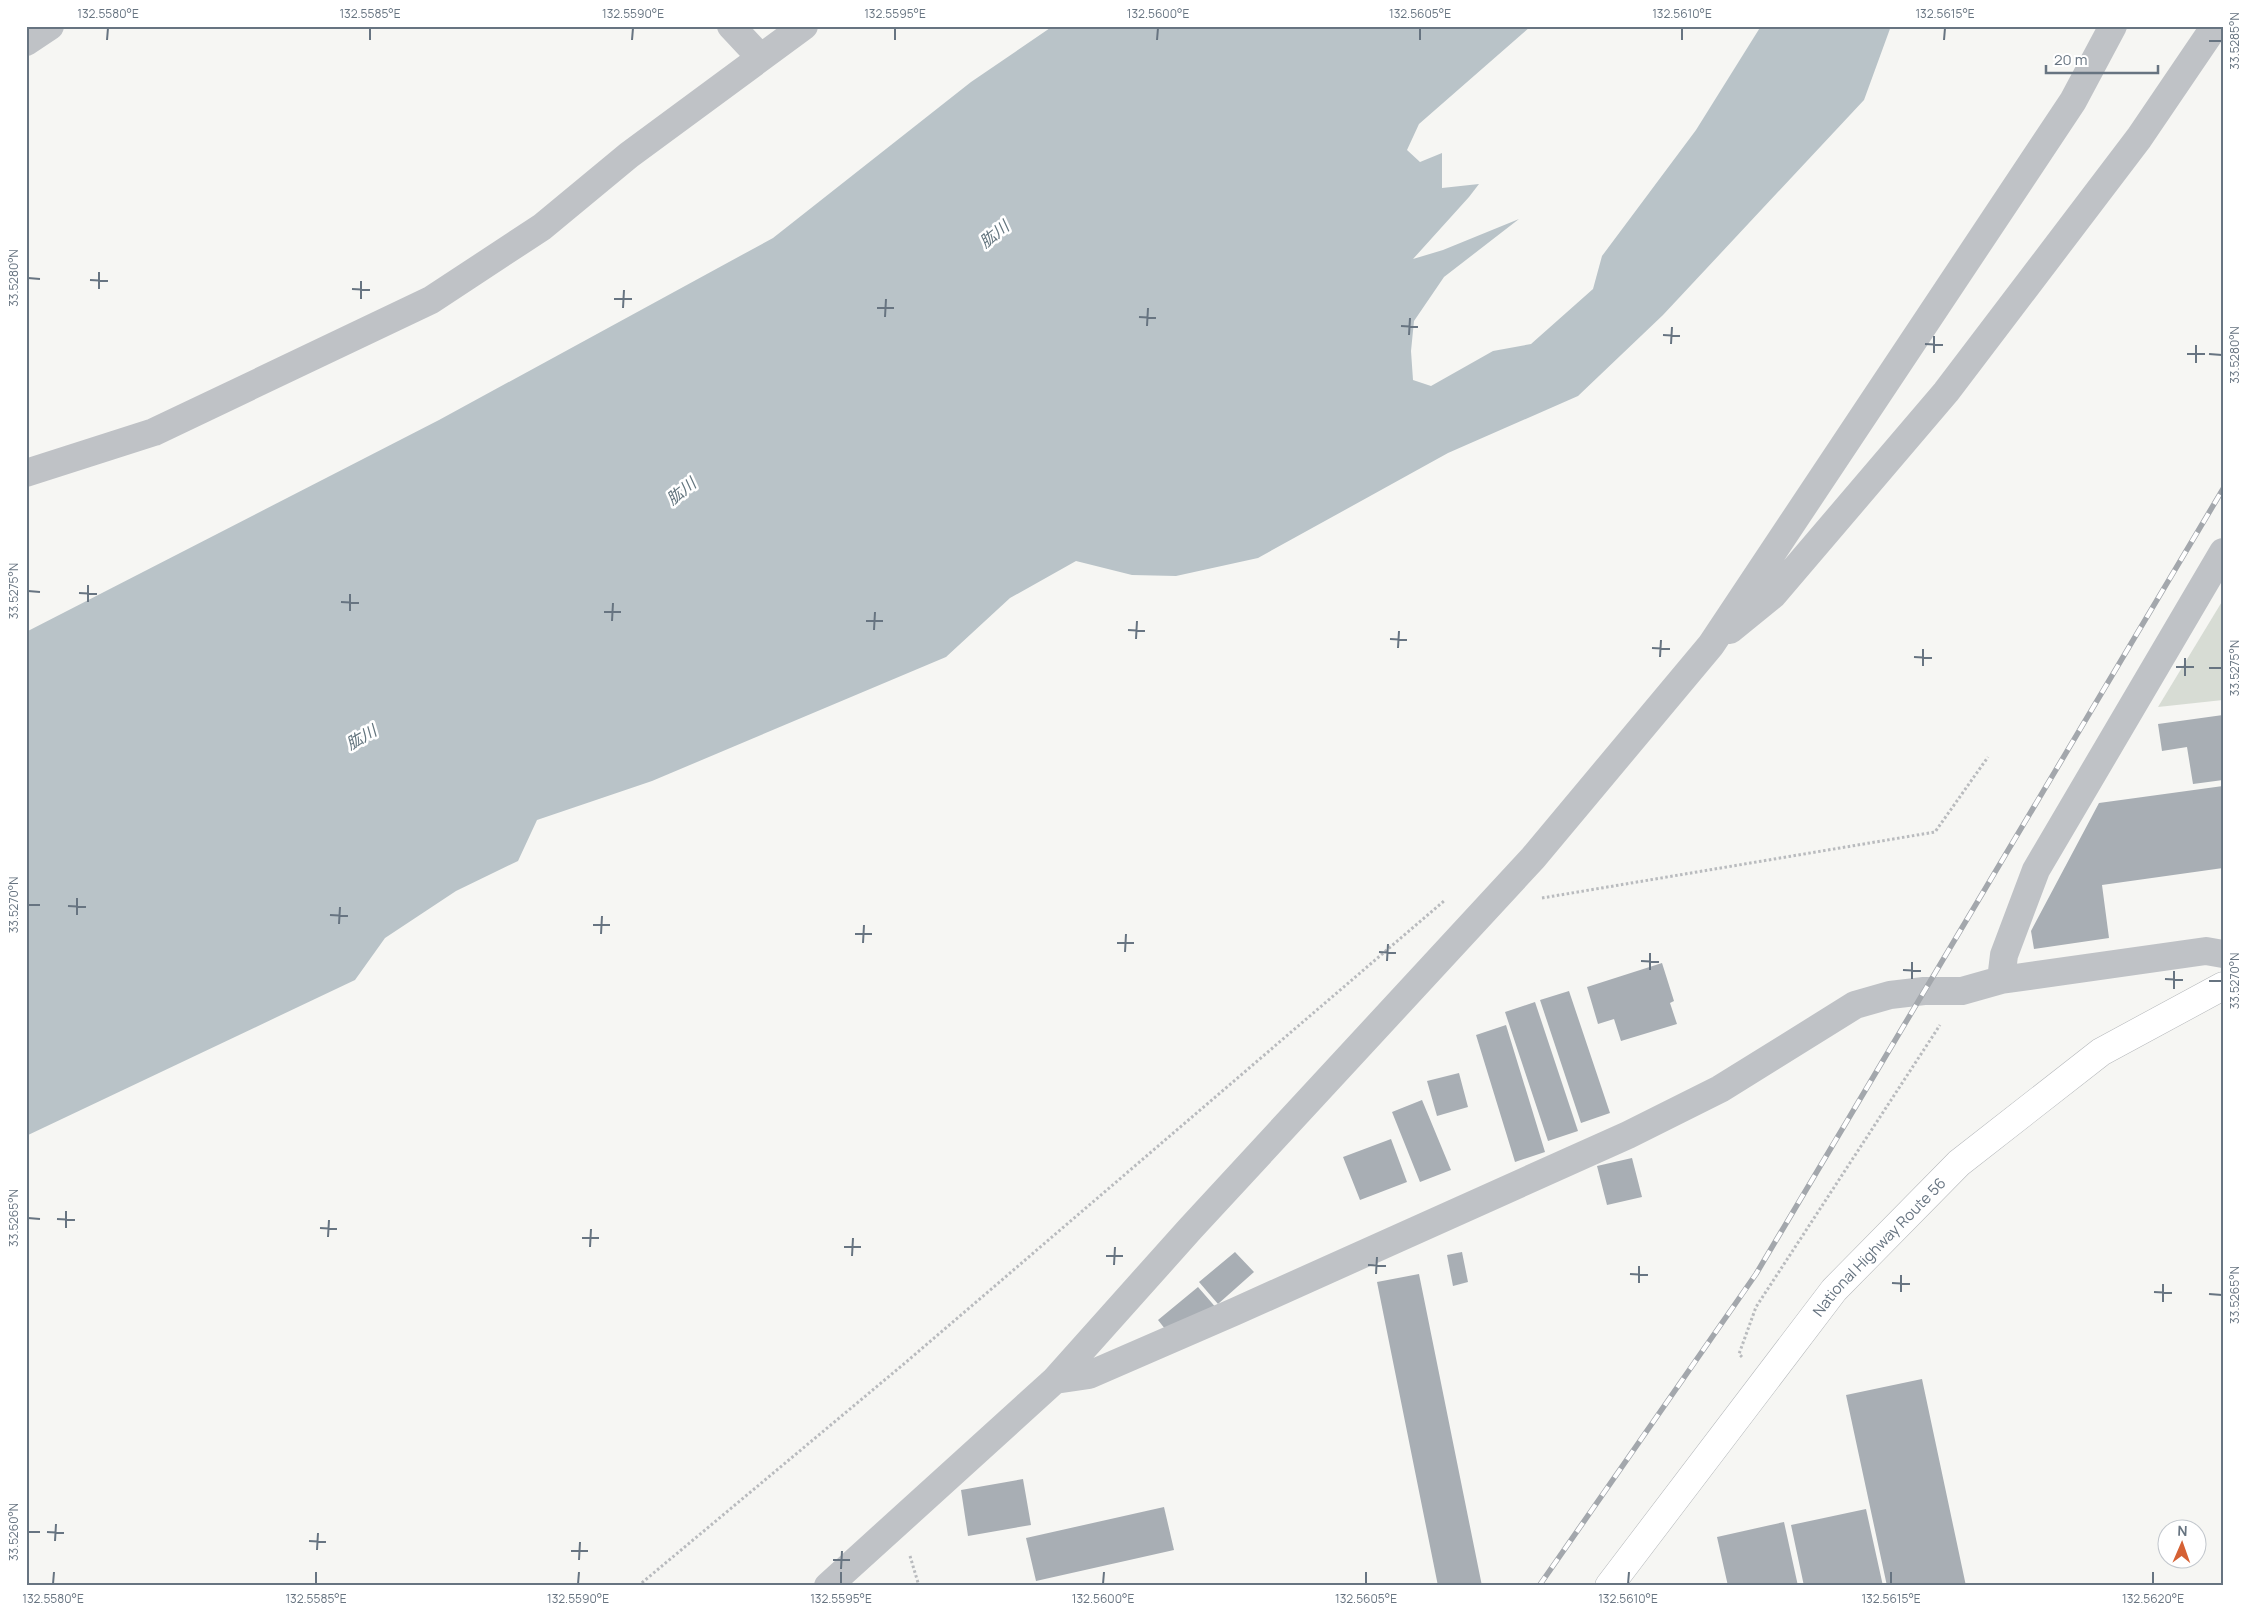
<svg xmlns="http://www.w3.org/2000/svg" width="2249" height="1612" font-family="Manrope,'Noto Sans JP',sans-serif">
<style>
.green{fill:#d7dcd4}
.water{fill:#b9c3c8}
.building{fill:#a8aeb4}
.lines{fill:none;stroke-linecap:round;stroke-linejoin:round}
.trunk-casing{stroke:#b4b7ba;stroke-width:29}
.path{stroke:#b9bbbe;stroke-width:3;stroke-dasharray:2.5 2.5;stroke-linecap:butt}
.minor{stroke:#bfc2c6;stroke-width:28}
.trunk{stroke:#fff;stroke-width:28}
.rail-casing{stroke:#a3a7ac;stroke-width:5.5}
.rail{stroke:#fff;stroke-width:4;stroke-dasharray:11;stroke-linecap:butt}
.ticks{fill:none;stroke:#677481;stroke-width:2}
.labels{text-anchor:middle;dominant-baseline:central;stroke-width:5;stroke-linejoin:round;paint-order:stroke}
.street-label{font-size:15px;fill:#677481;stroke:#fff}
.water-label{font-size:16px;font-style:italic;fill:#63757e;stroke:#fff}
.neatline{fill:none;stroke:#677481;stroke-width:2}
.ticks-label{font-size:12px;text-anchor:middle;fill:#677481}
</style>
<rect width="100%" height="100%" fill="#f6f6f3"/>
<!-- green -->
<path class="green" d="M2223,600V700L2158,707Z"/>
<!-- water -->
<path class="water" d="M1053,26H1531L1419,124L1407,150L1420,162L1442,153V188L1479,184L1469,197L1413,259L1443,250L1519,219L1444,277L1414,321L1411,351L1413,380L1431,386L1493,351L1531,344L1593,289L1602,256L1696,130L1761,26H1891L1864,100L1663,315L1578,396L1448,453L1258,558L1176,576L1132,575L1076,561L1010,598L946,657L652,781L537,820L518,861L456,891L385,938L355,980L26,1136V632L439,420L773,238L971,82Z"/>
<!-- building -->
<path class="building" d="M2223,715V780L2193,784L2187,747L2162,751L2158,724Z
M2223,786V868L2102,885L2109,938L2034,949L2031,931L2099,803Z
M1662,963L1674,1001L1670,1003L1677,1024L1621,1041L1614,1019L1598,1024L1587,987Z
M1569,991L1610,1113L1581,1123L1540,1000Z
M1535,1002L1578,1131L1548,1141L1505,1012Z
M1506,1025L1545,1152L1515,1162L1476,1035Z
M1459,1073L1468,1107L1437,1116L1427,1081Z
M1422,1100L1451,1170L1420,1182L1392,1112Z
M1391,1139L1407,1182L1360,1200L1343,1157Z
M1632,1158L1642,1197L1607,1205L1597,1166Z
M1235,1252L1254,1272L1218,1304L1199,1282Z
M1462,1252L1468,1282L1453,1286L1447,1255Z
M1419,1274L1482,1586H1438L1377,1282Z
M1198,1287L1218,1310L1169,1334L1158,1320Z
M1922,1379L1966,1586H1887L1846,1395Z
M1023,1479L1031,1525L968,1536L961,1490Z
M1164,1507L1174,1550L1036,1581L1026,1538Z
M1866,1509L1883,1586H1804L1791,1525Z
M1784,1522L1798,1586H1728L1717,1537Z"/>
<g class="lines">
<defs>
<g id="trunk">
<path id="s1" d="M1609,1586L1834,1290L1959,1163L2101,1052L2223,986"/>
</g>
</defs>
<!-- trunk casing -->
<use href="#trunk" class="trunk-casing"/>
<!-- path -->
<path class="path" d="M1542,898L1935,832L1988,757
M1742,1357L1739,1354L1756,1307L1940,1025
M910,1556L919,1586
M638,1586L905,1363L1444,901"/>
<!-- minor -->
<path class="minor" d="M731,26L760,57
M26,42L50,26
M26,473L154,432L431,300L542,227L629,155L804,26
M1730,630L1773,595L1946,392L2139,138L2215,26
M2001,980L2004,955L2036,870L2223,552
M1055,1380L1089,1375L1234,1312L1628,1135L1720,1089L1855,1005L1890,995L1924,991H1962L2001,980L2206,951L2223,954
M828,1586L1055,1380L1190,1229L1533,858L1711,645L2073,101L2113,26"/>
<!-- trunk -->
<use href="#trunk" class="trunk"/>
<defs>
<path id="rail" d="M1539,1586L1756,1274L2223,489"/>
</defs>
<!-- rail casing -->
<use href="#rail" class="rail-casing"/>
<!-- rail -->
<use href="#rail" class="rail"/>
</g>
<!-- ticks -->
<path class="ticks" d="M107,40L108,28M370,40V28M632,40L633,28M895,40V28M1157,40L1158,28M1420,40V28M1682,40V28M1944,40L1945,28M2209,41H2222M28,278L40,279M90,280L108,281M99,289V272M352,289L370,290M361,299V281M614,299H632M623,308L624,290M877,308H894M885,317L886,299M1139,317L1156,318M1147,326L1148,308M1401,326L1418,327M1409,335L1410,318M1663,335L1680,336M1671,344L1672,327M1925,344L1943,345M1934,353V336M2187,354H2205M2209,354L2222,355M2196,363V345M28,591L40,592M79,593L97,594M88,602V585M341,602L359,603M350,611V594M604,612H621M612,621L613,603M866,621H883M874,630L875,612M1128,630L1145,631M1136,639L1137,621M1390,639L1407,640M1398,648L1399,631M1652,648L1670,649M1660,657L1661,640M1914,657L1932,658M1923,666V649M2176,667H2194M2209,668H2222M2185,676V658M28,905H40M68,906L86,907M77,915V898M330,915L348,916M339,924L340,907M593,925H610M601,934L602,916M855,934H872M863,943L864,925M1117,943H1134M1125,952L1126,934M1379,952L1396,953M1387,961L1388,944M1641,961L1659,962M1650,970V953M1903,970L1921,971M1912,979V962M2165,979L2183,980M2209,981H2222M2174,989V971M28,1218L40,1219M57,1219L75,1220M66,1228V1211M320,1228L337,1229M328,1237L329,1220M582,1238H599M590,1247L591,1229M844,1247H861M852,1256L853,1238M1106,1256H1123M1114,1265L1115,1247M1368,1265L1386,1266M1376,1274L1377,1257M1630,1274L1648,1275M1639,1283V1266M1892,1283L1910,1284M1901,1292V1275M2154,1292L2172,1293M2209,1294L2222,1295M2163,1302V1284M28,1532H40M47,1532L64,1533M55,1541L56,1524M309,1541L326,1542M317,1550L318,1533M571,1551H588M579,1560L580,1542M833,1560H850M841,1569L842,1551M53,1584L54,1572M316,1584V1572M578,1584L579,1572M841,1584V1572M1103,1584L1104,1572M1366,1584V1572M1628,1584L1629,1572M1891,1584V1572M2153,1584V1572"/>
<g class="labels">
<!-- street labels -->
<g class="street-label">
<text stroke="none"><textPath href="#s1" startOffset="434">National Highway Route 56</textPath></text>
</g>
<!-- water labels -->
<g class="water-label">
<text transform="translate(994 234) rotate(-39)">肱川</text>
<text transform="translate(681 491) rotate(-39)">肱川</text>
<text transform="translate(361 737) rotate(-30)">肱川</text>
</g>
</g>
<!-- border -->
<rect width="2249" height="1612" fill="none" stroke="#ffffff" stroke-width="55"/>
<!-- north arrow -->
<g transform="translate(2182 1544) rotate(2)"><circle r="24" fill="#ffffff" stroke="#c2c7cd"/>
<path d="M0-4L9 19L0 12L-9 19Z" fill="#d56134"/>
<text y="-8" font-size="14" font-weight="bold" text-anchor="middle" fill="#677481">N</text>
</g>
<!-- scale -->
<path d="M2046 65v8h112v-8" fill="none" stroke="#677481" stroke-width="2.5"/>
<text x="2054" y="65" font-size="15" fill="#677481" stroke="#ffffff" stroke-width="4" paint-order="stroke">20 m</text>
<rect x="28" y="28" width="2194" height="1556" class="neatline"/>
<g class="ticks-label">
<text x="108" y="18">132.5580°E</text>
<text x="370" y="18">132.5585°E</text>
<text x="633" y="18">132.5590°E</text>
<text x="895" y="18">132.5595°E</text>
<text x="1158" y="18">132.5600°E</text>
<text x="1420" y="18">132.5605°E</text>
<text x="1682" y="18">132.5610°E</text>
<text x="1945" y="18">132.5615°E</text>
<text transform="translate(2235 41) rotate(-90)" y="4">33.5285°N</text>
<text transform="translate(14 278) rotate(-90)" y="4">33.5280°N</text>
<text transform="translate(2235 355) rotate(-90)" y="4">33.5280°N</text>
<text transform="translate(14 591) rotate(-90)" y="4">33.5275°N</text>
<text transform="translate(2235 668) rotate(-90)" y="4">33.5275°N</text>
<text transform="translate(14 905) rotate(-90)" y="4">33.5270°N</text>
<text transform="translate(2235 981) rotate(-90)" y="4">33.5270°N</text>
<text transform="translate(14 1218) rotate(-90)" y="4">33.5265°N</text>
<text transform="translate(2235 1295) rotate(-90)" y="4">33.5265°N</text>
<text transform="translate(14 1532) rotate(-90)" y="4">33.5260°N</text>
<text x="53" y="1603">132.5580°E</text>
<text x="316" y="1603">132.5585°E</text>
<text x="578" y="1603">132.5590°E</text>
<text x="841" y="1603">132.5595°E</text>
<text x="1103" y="1603">132.5600°E</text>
<text x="1366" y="1603">132.5605°E</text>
<text x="1628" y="1603">132.5610°E</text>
<text x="1891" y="1603">132.5615°E</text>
<text x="2153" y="1603">132.5620°E</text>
</g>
</svg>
